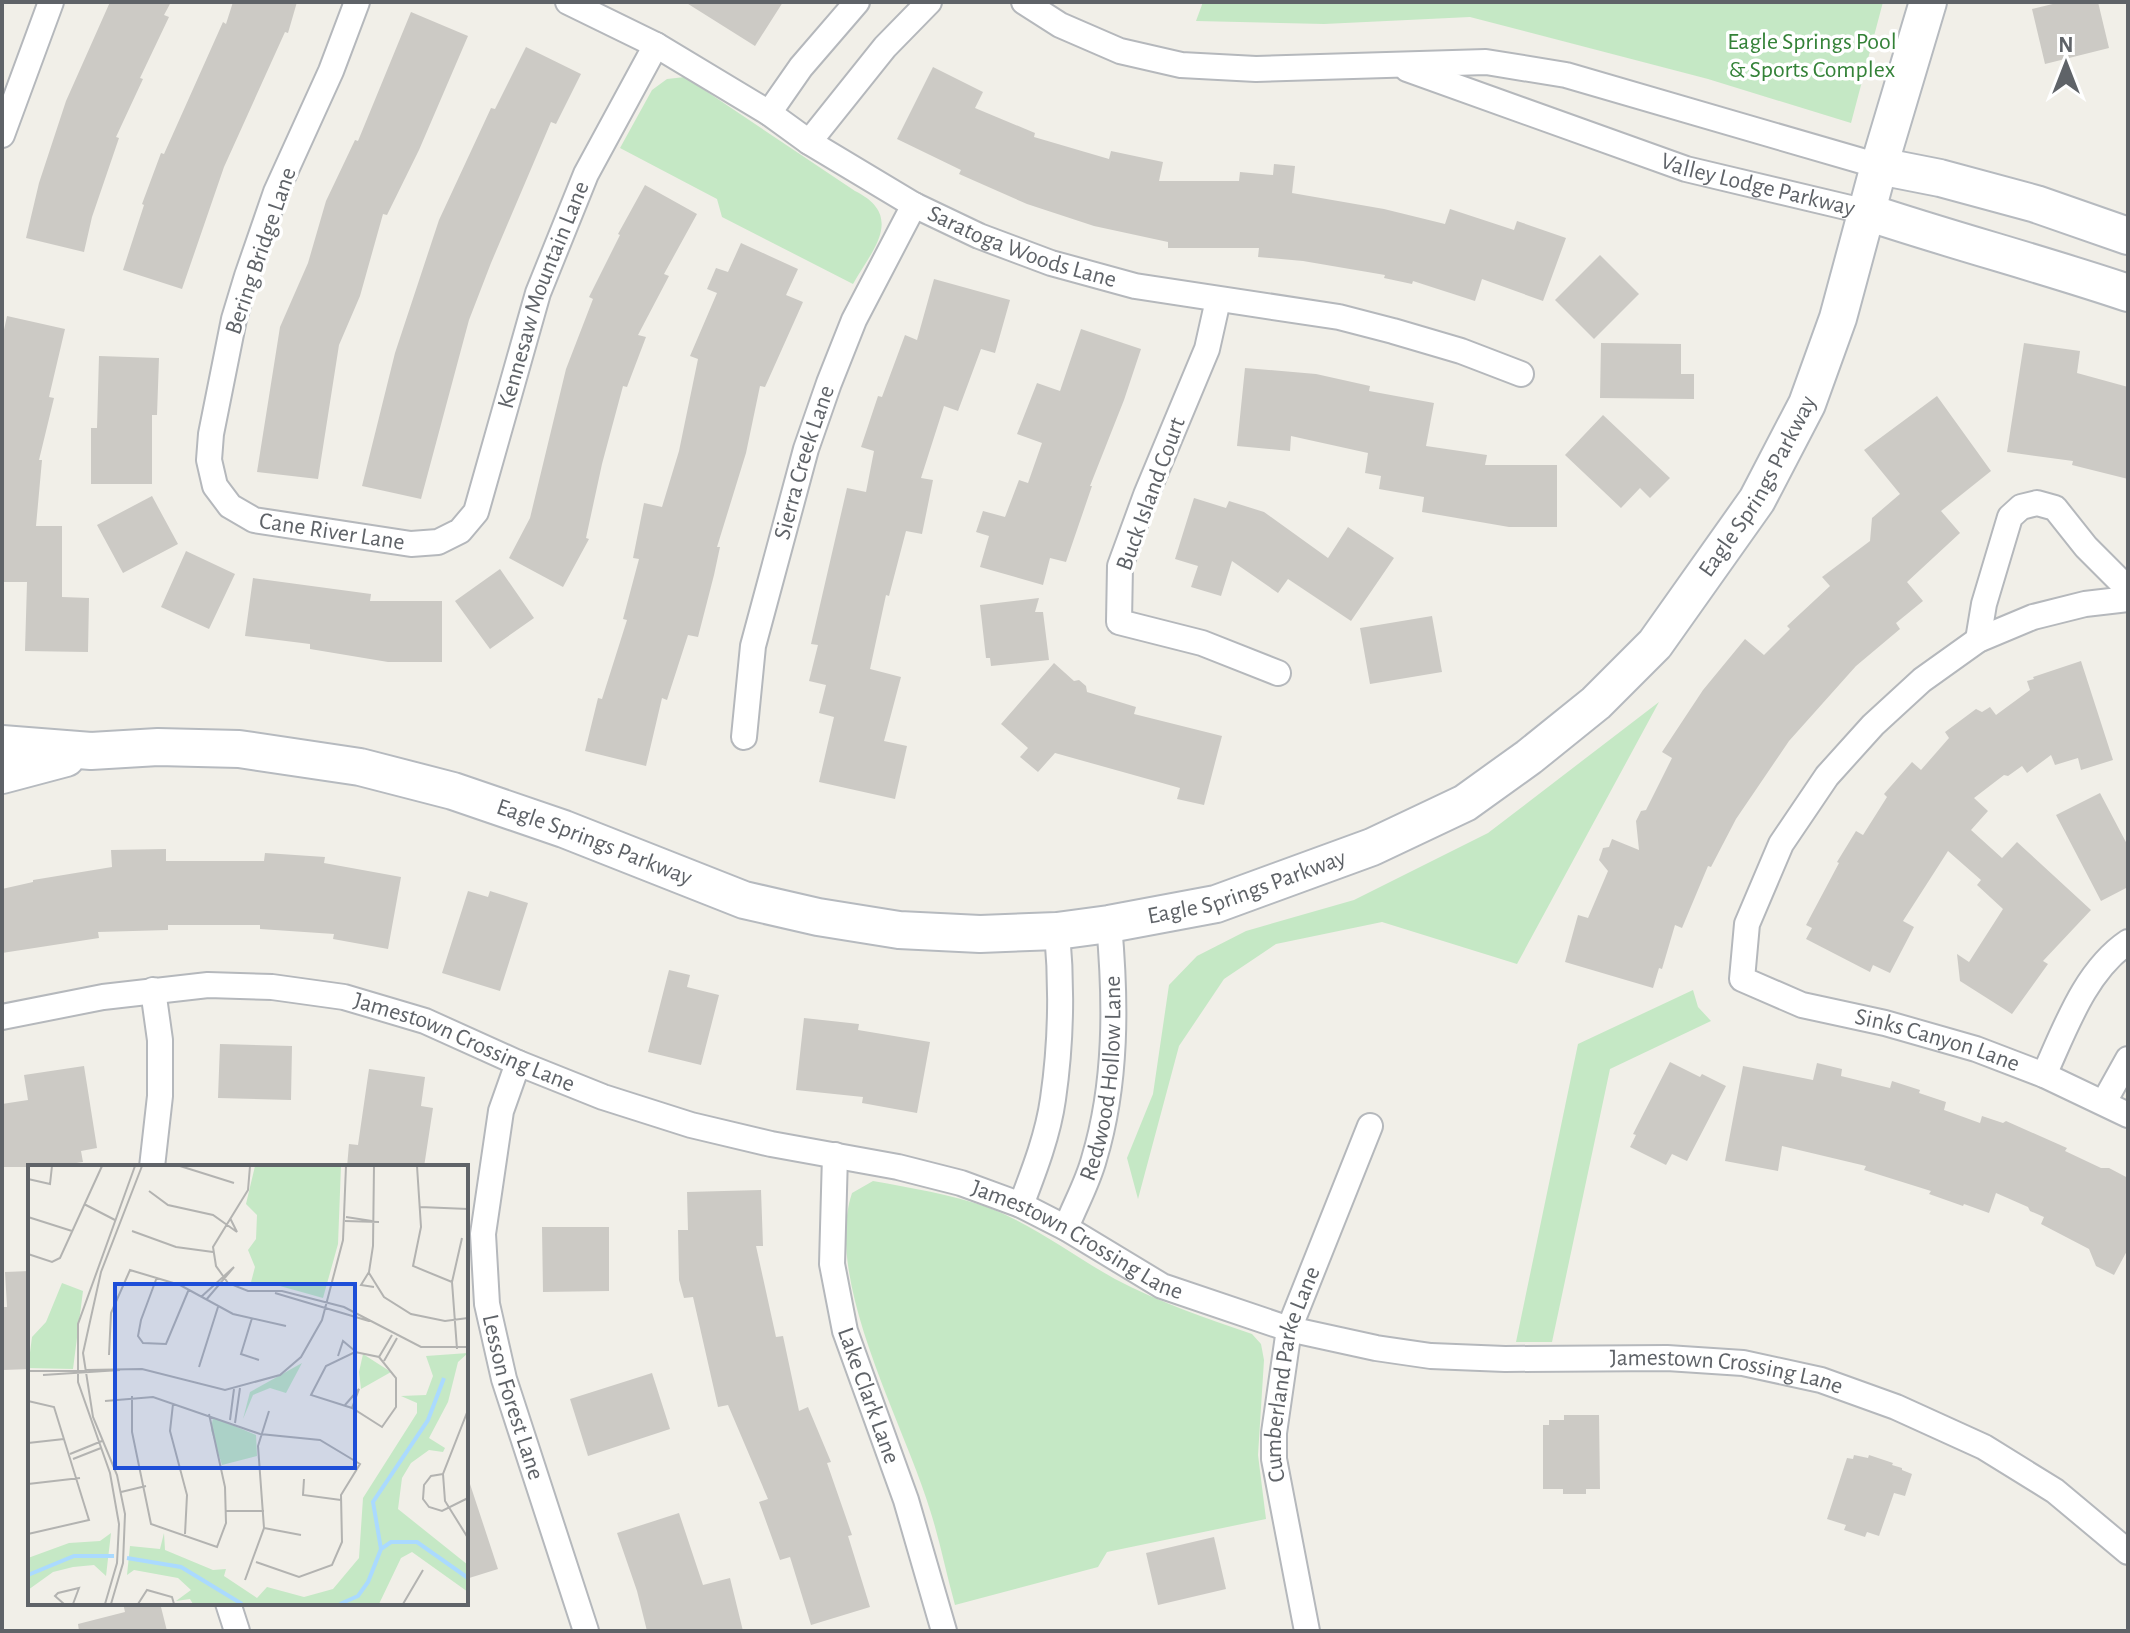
<svg xmlns="http://www.w3.org/2000/svg" width="2130" height="1633" font-family="'Alegreya Sans',sans-serif">
<style>
.green{fill:#c5e8c5}
.building{fill:#cccac5}
.lines{fill:none;stroke-linecap:round;stroke-linejoin:round}
.street-casing{stroke:#b5b8bc;stroke-width:28}
.secondary-casing{stroke:#b6babf;stroke-width:40}
.street{stroke:#fff;stroke-width:24}
.secondary{stroke:#fff;stroke-width:36}
.labels{text-anchor:middle;dominant-baseline:central;stroke-width:7;stroke-linejoin:round;paint-order:stroke}
.park-label{font-size:24px;fill:#348238;stroke:#fff}
.street-label{font-size:24px;fill:#5f6368;stroke:#fff}
.inset-river{fill:none;stroke:#aadaff;stroke-width:4}
.inset-road{fill:none;stroke:#b3b3b1;stroke-width:2}
.view{fill:#1d4ed8;fill-opacity:0.15;stroke:#1d4ed8;stroke-width:4}
.inset-edge{fill:none;stroke:#5f6368;stroke-width:4}
</style>
<rect width="100%" height="100%" fill="#f1efe8"/>
<!-- green -->
<path class="green" d="M1203,2H1883L1851,123L1708,79L1470,17L1324,24L1196,21Z
M685,77L855,191C905,216 873,249 853,284L722,217L717,199L620,148L652,90L667,79Z
M1659,702L1517,964L1382,922L1276,944L1224,979L1179,1046L1138,1199L1127,1158L1153,1094L1169,985L1197,956L1246,931L1354,900L1488,833Z
M1693,990L1698,1007L1711,1021L1610,1069L1552,1342H1516L1578,1044Z
M873,1181C911,1188 950,1194 987,1207C1034,1225 1072,1255 1115,1279C1158,1302 1206,1318 1252,1334L1261,1344L1264,1360L1258,1455L1266,1519L1107,1552L1098,1567L955,1605C946,1573 940,1541 930,1510C904,1423 823,1281 852,1193Z"/>
<!-- building -->
<path class="building" d="M110,2H171L164,15L169,17L140,78L143,79L116,137L119,138L92,217L84,252L26,238L39,183L66,101Z
M233,2H297L288,33L285,32L224,167L182,289L123,270L144,205L142,204L161,153L164,154L223,22L226,24Z
M685,2H783L755,46Z
M2061,2H2098L2109,48L2045,64L2032,9Z
M411,12L468,36L419,150L387,215L383,214L360,296L339,345L318,479L257,472L280,327L308,263L326,201L355,140L358,141Z
M526,47L581,74L556,124L551,122L491,263L469,320L421,499L362,486L395,353L439,220L491,108L495,109Z
M933,67L983,92L975,108L1035,133L1034,137L1109,159L1111,151L1163,162L1159,181H1239L1240,172L1273,175L1274,164L1295,166L1292,193L1384,209L1445,224L1450,209L1514,230L1517,221L1566,238L1543,301L1482,279L1475,301L1413,281L1412,284L1384,278L1385,275L1303,261L1258,257L1259,248H1168V242L1094,226L1027,204L959,174L961,170L897,139Z
M645,185L697,214L664,274L669,276L638,335L646,337L627,387L623,386L602,464L586,538L589,539L563,587L509,558L530,518L566,369L593,299L589,297L620,235L618,234Z
M741,243L798,269L786,295L803,302L765,387L760,386L746,453L717,547H720L714,575L698,637L688,635L667,700L662,698L646,766L585,751L598,698L602,699L627,620L623,619L639,559L633,558L644,503L662,507L679,451L698,359L690,356L717,293L707,289L716,268L728,272Z
M1600,255L1639,294L1594,339L1555,300Z
M934,279L1010,300L995,353L981,349L958,411L944,406L921,478L933,480L922,534L906,531L889,596L886,595L870,669L901,677L884,741L907,746L895,799L819,782L834,717L819,713L826,685L809,681L818,645L811,644L847,488L866,492L874,451L861,447L878,396L882,397L905,335L917,340Z
M7,316L65,329L49,397L54,398L39,460H42L36,526H62V597L89,598L88,652L25,651L27,582H2V339Z
M1081,329L1141,349L1124,400L1090,486H1092L1066,562L1050,558L1043,585L980,567L989,536L976,532L983,511L1005,517L1019,480L1028,483L1042,443L1017,434L1037,383L1060,391Z
M1601,343L1681,344V374H1694V399L1600,398Z
M2024,343L2080,351L2077,373L2128,387V479L2072,465L2073,461L2007,452Z
M99,356L159,358L157,415H152V484H91V428H97Z
M1245,368L1316,374L1370,386L1369,391L1434,403L1426,446L1487,455L1485,465H1557V527H1509L1422,512L1424,497L1379,489L1381,476L1365,473L1368,453L1291,436L1290,451L1237,446Z
M1937,396L1991,471L1941,511L1960,533L1907,582L1923,601L1896,623L1900,629L1856,666L1789,741L1736,819L1711,867L1708,866L1682,928L1675,925L1662,969L1659,968L1653,988L1565,962L1578,915L1588,918L1608,871L1599,860L1603,848L1609,847L1612,839L1639,850L1636,821L1641,811L1646,810L1672,758L1662,752L1703,690L1745,639L1764,655L1790,629L1787,626L1830,586L1822,577L1870,541L1872,518L1900,494L1864,450Z
M1603,415L1670,478L1650,498L1640,488L1621,508L1565,455Z
M152,496L178,544L123,573L97,525Z
M1194,498L1226,508L1229,501L1264,512L1328,558L1348,527L1394,558L1351,621L1288,579L1278,593L1232,561L1221,596L1191,587L1198,566L1175,559Z
M186,551L235,574L209,629L161,607Z
M500,569L534,618L490,649L455,601Z
M253,578L371,594L370,601H442V662H388L310,649V644L245,636Z
M1039,598L1035,612H1043L1049,660L991,666L990,658H986L980,605Z
M1432,616L1442,672L1370,684L1360,628Z
M2081,661L2113,760L2081,770L2078,758L2055,765L2051,755L2027,773L2022,766L2008,776L2004,775L1974,798L1988,811L1971,830L2002,858L2017,842L2091,910L2043,961L2048,964L2012,1014L1960,981L1957,954L1969,962L2003,909L1977,885L1981,880L1948,851L1903,921L1914,927L1890,973L1873,965L1870,972L1806,939L1812,928L1806,925L1839,863L1837,862L1856,831L1863,835L1887,797L1884,794L1912,762L1921,770L1949,738L1945,732L1976,709L1982,712L1990,707L1996,715L2030,690L2027,681L2034,679L2033,677Z
M1054,663L1074,681L1079,680L1086,686L1087,692L1136,707L1134,714L1222,736L1204,805L1177,799L1180,788L1055,753L1038,772L1020,757L1028,748L1001,724Z
M2100,793L2128,846V887L2101,901L2056,815Z
M166,849V861H264L265,853L325,857L324,863L401,877L388,949L333,939L334,934L260,929V925H168V930L98,932L99,938L2,953V889L33,882V880L112,867L111,850Z
M468,891L488,897L490,891L528,903L500,991L442,973Z
M669,970L690,975L687,987L719,995L701,1065L648,1052Z
M804,1018L859,1024L858,1030L930,1042L917,1113L862,1103L863,1097L796,1090Z
M220,1044L292,1046L291,1100L218,1098Z
M1670,1062L1700,1077L1702,1074L1726,1086L1687,1161L1672,1154L1666,1165L1630,1147L1636,1135L1633,1134Z
M1817,1063L1842,1069L1841,1076L1890,1088L1892,1081L1920,1090L1919,1093L1946,1102L1944,1110L1980,1123L1982,1116L2003,1123L2006,1121L2067,1148L2065,1151L2101,1168H2109L2128,1178V1249L2114,1275L2096,1266L2089,1249L2041,1224L2044,1217L2030,1211L2028,1207L1996,1193L1989,1213L1964,1204L1963,1206L1929,1194L1931,1191L1864,1170L1866,1166L1782,1146L1778,1171L1725,1161L1743,1066L1813,1080Z
M84,1066L97,1148L81,1151L83,1162L50,1167H2V1104L28,1100L24,1075Z
M369,1069L425,1077L421,1106L433,1108L424,1167H347L349,1144L358,1145Z
M761,1190L763,1246H756L776,1337L783,1336L799,1411L808,1407L831,1462L827,1463L852,1535L848,1536L870,1607L811,1625L790,1557L780,1560L759,1502L768,1499L728,1405L718,1407L693,1297L684,1298L679,1280L678,1230H688L687,1192Z
M542,1227H609V1291L543,1292Z
M30,1271V1369L3,1370L2,1307H7L5,1272Z
M652,1373L670,1429L588,1456L570,1399Z
M1564,1415H1599L1600,1489H1586V1494H1563V1489H1543V1425H1549V1420H1564Z
M1854,1455L1868,1458L1869,1455L1893,1463L1892,1465L1902,1468V1470L1912,1474L1905,1496L1894,1493L1879,1536L1867,1532L1865,1537L1844,1530L1846,1525L1827,1519L1847,1458L1853,1459Z
M470,1484L498,1569L466,1579V1485Z
M679,1513L703,1585L730,1578L743,1631H647L637,1591L617,1533Z
M1214,1537L1226,1589L1158,1605L1146,1553Z
M123,1603H160L167,1631H79L78,1624L125,1612Z"/>
<g class="lines">
<defs>
<g id="street">
<path id="s1" d="M357,2L331,71L276,192L247,276L234,319L211,434L209,460L215,486L230,506L254,520L411,544L438,542L460,531L476,512L538,293L586,174L656,45"/>
<path id="s2" d="M568,2L656,45L769,113L809,142L914,205L979,236L1051,263L1135,286L1339,317L1393,331L1461,351L1521,374"/>
<path d="M1024,2L1060,25L1120,51L1181,65L1256,69L1486,62L1566,75L1879,166"/>
<path id="s3" d="M1407,69L1686,169L1867,212"/>
<path d="M769,113L801,67L857,2"/>
<path d="M2,135L51,2"/>
<path d="M809,142L885,47L929,2"/>
<path d="M1218,300L1207,349L1146,495L1120,566L1119,622L1202,643L1278,673"/>
<path id="s4" d="M2128,599L2085,604L2033,617L1978,640L1922,680L1873,725L1827,776L1781,844L1747,924L1742,979L1802,1005L1885,1023L1976,1049L2044,1075L2128,1115"/>
<path d="M1978,640L1984,604L2010,517L2021,507L2037,503L2055,508L2086,547L2128,589"/>
<path id="s5" d="M744,737L753,646L806,449L829,383L854,320L914,205"/>
<path id="s6" d="M2,1017L103,997L208,985L272,987L344,997L425,1021L518,1063L603,1097L691,1125L771,1144L898,1167L961,1183L1021,1205L1066,1228L1162,1286L1289,1329L1376,1348L1431,1356L1505,1359L1667,1358L1743,1363L1821,1380L1896,1407L1984,1447L2055,1491L2128,1552"/>
<path id="s7" d="M518,1063L501,1111L483,1234L487,1304L504,1379L586,1631"/>
<path d="M2044,1075C2065,1029 2085,971 2128,942"/>
<path d="M2104,1102L2128,1059"/>
<path id="s8" d="M835,1155L832,1264L845,1331L906,1500L944,1631"/>
<path d="M152,1167L160,1096V1040L153,990"/>
<path d="M1021,1205C1034,1171 1048,1135 1053,1099C1061,1044 1062,986 1057,931"/>
<path id="s9" d="M1066,1228C1075,1205 1088,1182 1094,1159C1117,1083 1116,1001 1109,924"/>
<path d="M228,1603L237,1631"/>
<path id="s10" d="M1307,1631L1274,1459V1433L1289,1329L1370,1126"/>
</g>
<g id="secondary">
<path d="M1879,166L1940,178L2036,204L2128,236"/>
<path d="M1867,212C1954,241 2042,264 2128,293"/>
<path id="s11" d="M2,744L91,751L158,747L239,749L360,767L453,791L564,829L744,900L818,917L899,930L980,934L1057,931L1109,924L1216,904L1372,847L1465,803L1529,757L1596,703L1655,644L1757,500L1807,404L1838,318L1879,166L1928,2"/>
<path d="M2,775L66,758"/>
</g>
</defs>
<!-- street casing -->
<use href="#street" class="street-casing"/>
<!-- secondary casing -->
<use href="#secondary" class="secondary-casing"/>
<!-- street -->
<use href="#street" class="street"/>
<!-- secondary -->
<use href="#secondary" class="secondary"/>
</g>
<g class="labels">
<!-- park labels -->
<g class="park-label">
<text x="1812" y="42">Eagle Springs Pool<tspan x="1812" dy="28">&amp; Sports Complex</tspan></text>
</g>
<!-- street labels -->
<g class="street-label">
<text stroke="none"><textPath href="#s3" startOffset="370">Valley Lodge Parkway</textPath></text>
<text stroke="none"><textPath href="#s2" startOffset="518">Saratoga Woods Lane</textPath></text>
<text transform="translate(261 251) rotate(-71)">Bering Bridge Lane</text>
<text stroke="none"><textPath href="#s1" startOffset="1026">Kennesaw Mountain Lane</textPath></text>
<text stroke="none"><textPath href="#s5" startOffset="282">Sierra Creek Lane</textPath></text>
<text stroke="none"><textPath href="#s11" startOffset="1950">Eagle Springs Parkway</textPath></text>
<text transform="translate(1151 494) rotate(-70)">Buck Island Court</text>
<text stroke="none"><textPath href="#s1" startOffset="642">Cane River Lane</textPath></text>
<text stroke="none"><textPath href="#s11" startOffset="606">Eagle Springs Parkway</textPath></text>
<text stroke="none"><textPath href="#s11" startOffset="1278">Eagle Springs Parkway</textPath></text>
<text stroke="none"><textPath href="#s4" startOffset="790">Sinks Canyon Lane</textPath></text>
<text stroke="none"><textPath href="#s6" startOffset="474">Jamestown Crossing Lane</textPath></text>
<text stroke="none"><textPath href="#s9" startOffset="156">Redwood Hollow Lane</textPath></text>
<text stroke="none"><textPath href="#s6" startOffset="1122">Jamestown Crossing Lane</textPath></text>
<text stroke="none"><textPath href="#s10" startOffset="262">Cumberland Parke Lane</textPath></text>
<text stroke="none"><textPath href="#s6" startOffset="1794">Jamestown Crossing Lane</textPath></text>
<text stroke="none"><textPath href="#s7" startOffset="342">Lesson Forest Lane</textPath></text>
<text stroke="none"><textPath href="#s8" startOffset="246">Lake Clark Lane</textPath></text>
</g>
</g>
<!-- overview -->
<g transform="translate(28 1165)">
<rect width="440" height="440" fill="#f1efe8"/>
<path d="M227,1H313L310,79L295,133L252,121H222L227,102L220,85L228,74L229,50L218,39ZM34,118L55,126L45,204L0,203L4,172L18,157ZM440,188L430,197L420,237L401,273L417,283L415,287L401,285L383,298L374,313L370,344L440,400V427L384,387L373,393L351,439H165L162,434L148,436L163,425L150,413L106,405L99,410L102,381L132,384L136,368L137,385L185,405L198,404L196,411L229,433L239,422L276,432L305,424L331,393L335,333L389,248V238L373,231L398,230L405,211L398,191ZM335,189L363,207L333,224L331,207ZM274,198L258,228L242,223L225,230L215,254L222,227ZM185,252L228,270L229,291L194,300L183,265ZM83,368L78,411L66,400L45,402L25,407L0,425V393L41,378L72,376Z" fill="#c5e8c5"/>
<path class="inset-river" d="M353,384L363,377H389L440,413M99,393L153,402L214,439M0,410L46,391H86M312,439L330,431L340,417L353,384L345,337L400,255L416,213"/>
<path class="inset-road" d="M152,1L206,18M222,1L220,25L185,82L188,101L200,118L220,126H254L316,142L393,182H440M346,1L345,81L341,107L333,120L346,122M389,1L393,62L385,101L424,117M0,14L22,19L24,1M121,26L140,40L185,50L209,67L202,53M56,39L87,55M392,42L440,44M0,52L44,66M318,52L344,56M317,56L351,57M104,66L148,82L185,87M0,89L24,97L32,93L74,1M341,108L356,132L383,149L417,156L440,153M129,112L113,155L110,171L115,178L138,179L161,124M247,128L341,156M173,132L206,102L178,135M224,153L213,189L231,195M429,184L424,117L434,73M327,187L351,192L368,213V242L354,262L324,243L283,230L298,201ZM81,190L83,148L102,105L152,120L205,149L258,161M310,191L315,176L327,186M351,192L364,170M356,196L369,173M171,202L190,142M2,206L114,204L197,225L252,210L273,192L294,155L315,75L318,1M15,210L92,205M104,231V267L123,359L189,382L198,358L197,322L181,249M0,236L26,242L61,355L0,369M77,236L125,232L232,269L292,275L332,299L313,330L314,377L304,400L271,412L228,397M145,239L142,266L159,330L157,369M317,240L331,224L324,243M440,245L415,309L417,336L440,373M202,255L206,224M207,258L212,223M0,278L36,274M42,289L74,276M45,294L73,283M415,309L403,311L396,320L395,334L401,342L414,346L440,333M276,314L275,330L313,335M0,319L52,313M93,327L118,321M198,346H236M236,363L273,370M217,415L236,363L230,281L241,246M36,439L27,431L30,428L51,423L45,439M77,439L89,398L91,359L82,308L50,217V159L107,1M83,439L95,398L97,349L89,310L65,252L55,188L73,107L114,1M110,439L119,425L144,432L146,439M375,439L395,405"/>
<path class="view" d="M87,119H327V303H87Z"/>
<rect width="440" height="440" class="inset-edge"/>
</g>
<!-- border -->
<rect width="2130" height="1633" fill="none" stroke="#5f6368" stroke-width="8"/>
<!-- north arrow -->
<g transform="translate(2066 64)" stroke="#ffffff" stroke-width="6" paint-order="stroke">
<path d="M0-6L14 30L0 20L-14 30Z" fill="#5f6368"/>
<text y="-12" font-size="22" font-weight="bold" text-anchor="middle" fill="#5f6368">N</text>
</g>
</svg>
